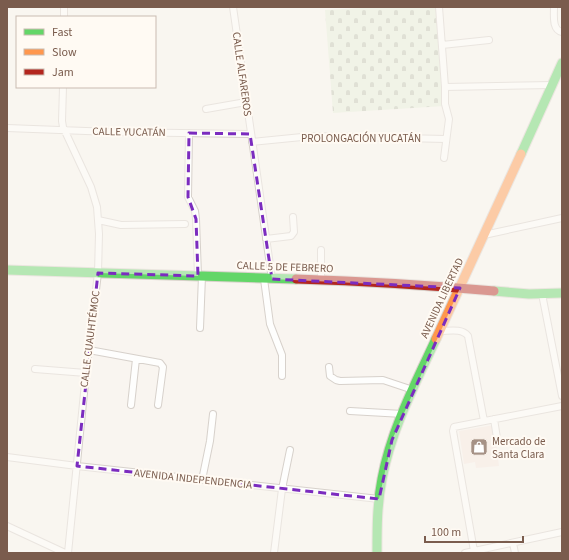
<svg xmlns="http://www.w3.org/2000/svg" width="569" height="560" font-family="'Source Sans 3',sans-serif">
<style>
.commercial{fill:#f6e8e1}
.cemetery{fill:url(#cemetery-stones)}
.lines{fill:none;stroke-linecap:round;stroke-linejoin:round}
.street-casing{stroke:#d7d1cb;stroke-width:8}
.fast-casing{stroke:#d9d2cb;stroke-width:11}
.slow-casing{stroke:#d9d2cb;stroke-width:11}
.jam-casing{stroke:#d9d2cb;stroke-width:11}
.street{stroke:#fefefd;stroke-width:6}
.fast{stroke:#63d668;stroke-width:9}
.slow{stroke:#ff974d;stroke-width:9}
.jam{stroke:#b3261e;stroke-width:9}
.marked{fill:none;stroke:#7b2cbf;stroke-width:3;stroke-dasharray:8 5;stroke-linejoin:round}
.labels{text-anchor:middle;dominant-baseline:central;stroke-width:4;stroke-linejoin:round;paint-order:stroke}
.street-label{font-size:11px;fill:#7a5c4d;stroke:#fffaf3}
.poi-label{font-size:11px;fill:#7a5c4d;stroke:#fffaf3;text-anchor:start}
</style>
<defs>
<pattern id="cemetery-stones" width="16" height="16" patternUnits="userSpaceOnUse"><rect width="16" height="16" fill="#e7f0db"/><path d="M2 7V4a2 2 0 0 1 4 0v3zM10 15v-3a2 2 0 0 1 4 0v3z" fill="#c0c6b4"/></pattern>
</defs>
<rect width="100%" height="100%" fill="#f9f5f0"/>
<!-- commercial -->
<path class="commercial" d="M494,425L499,466L476,468L475,462L464,464L459,431Z"/>
<!-- cemetery -->
<path class="cemetery" d="M380,7H436L445,106L333,113L325,10Z"/>
<g class="lines">
<defs>
<path id="street" d="M233,7L272,279
M439,7L445,87V104L449,119L444,158
M554,7C554,16 552,30 562,32
M64,17V7
M442,45L489,40
M63,87L62,121L63,127L91,187L97,207L99,234L98,273L86,373L68,553
M445,87L552,85
M206,109L246,102
M7,128L112,132L250,134
M189,133L188,197L195,211L196,219L198,276
M252,142L312,136L446,139
M98,220L121,225L185,224
M484,235L562,218
M266,239L291,236L294,232L293,217
M264,279L270,324L282,355V376
M321,280V250
M542,294L562,396
M200,328L202,276
M441,331C449,331 462,328 468,336L484,421
M89,350L160,363L163,367L158,405
M329,367L330,376L336,380L340,381L383,380L413,390
M35,369L86,373
M131,405L136,359
M350,411L403,414
M494,419L497,438
M7,457L77,466L379,499
M202,480L210,441L213,414
M7,526L65,553
M513,543L515,553
M474,551L453,431L454,427L562,406
M274,553L282,489L290,450
M465,553L562,532"/>
<path id="fast" d="M521,154L562,63
M7,270L296,279
M494,291L529,294L562,293
M377,553C377,528 377,504 382,479C391,430 415,384 436,339"/>
<path id="slow" d="M436,339L521,154"/>
<path id="jam" d="M296,279C362,281 428,285 494,291"/>
</defs>
<!-- street casing -->
<use href="#street" class="street-casing"/>
<!-- fast casing -->
<use href="#fast" class="fast-casing"/>
<!-- slow casing -->
<use href="#slow" class="slow-casing"/>
<!-- jam casing -->
<use href="#jam" class="jam-casing"/>
<!-- street -->
<use href="#street" class="street"/>
<!-- fast -->
<use href="#fast" class="fast"/>
<!-- slow -->
<use href="#slow" class="slow"/>
<!-- jam -->
<use href="#jam" class="jam"/>
</g>
<!-- marked area -->
<path d="M0 0H569V560H0ZM189,133L250,134L272,279L460,288L392,440L379,499L77,466L98,273L198,276L196,219L188,197Z" fill="#f9f5f0" fill-opacity=".55" fill-rule="evenodd"/>
<path class="marked" d="M189,133L250,134L272,279L460,288L392,440L379,499L77,466L98,273L198,276L196,219L188,197Z"/>
<!-- icons -->
<defs>
<symbol id="shop-square" viewBox="-11 -11 22 22"><rect x="-9" y="-9" width="18" height="18" rx="4" fill="#a69286" stroke="#fffaf3"/><path d="M-5-2.5h2.3a2.7 3.5 0 0 1 5.4 0H5L5.5 6h-11ZM-1.5-2.5h3a1.5 2.3 0 0 0-3 0Z" fill="#fff"/></symbol>
</defs>
<g fill-rule="evenodd">
<use href="#shop-square" x="469" y="437" width="20" height="20"/>
</g>
<g class="labels">
<!-- street labels -->
<g class="street-label">
<text transform="translate(242 74) rotate(82)">CALLE ALFAREROS</text>
<text transform="translate(129 132) rotate(1)">CALLE YUCATÁN</text>
<text x="361" y="138">PROLONGACIÓN YUCATÁN</text>
<text transform="translate(285 267) rotate(2)">CALLE 5 DE FEBRERO</text>
<text transform="translate(442 298) rotate(-65)">AVENIDA LIBERTAD</text>
<text transform="translate(90 339) rotate(-83)">CALLE CUAUHTÉMOC</text>
<text transform="translate(193 479) rotate(6)">AVENIDA INDEPENDENCIA</text>
</g>
<!-- poi labels -->
<g class="poi-label">
<text x="492" y="441">Mercado de<tspan x="492" dy="13">Santa Clara</tspan></text>
</g>
</g>
<!-- border -->
<rect width="569" height="560" fill="none" stroke="#7a5c4d" stroke-width="16"/>
<!-- legend -->
<rect x="16" y="16" width="140" height="72" fill="#fffaf3" stroke="#cabbb1"/>
<rect x="24" y="29" width="20" height="6" fill="#63d668" stroke="#cabbb1"/>
<text x="52" y="36" font-size="12" fill="#7a5c4d">Fast</text>
<rect x="24" y="49" width="20" height="6" fill="#ff974d" stroke="#cabbb1"/>
<text x="52" y="56" font-size="12" fill="#7a5c4d">Slow</text>
<rect x="24" y="69" width="20" height="6" fill="#b3261e" stroke="#cabbb1"/>
<text x="52" y="76" font-size="12" fill="#7a5c4d">Jam</text>
<!-- scale -->
<path d="M425 536v6h98v-6" fill="none" stroke="#7a5c4d" stroke-width="2"/>
<text x="431" y="536" font-size="12" fill="#7a5c4d" stroke="#fffaf3" stroke-width="3" paint-order="stroke">100 m</text>
</svg>
